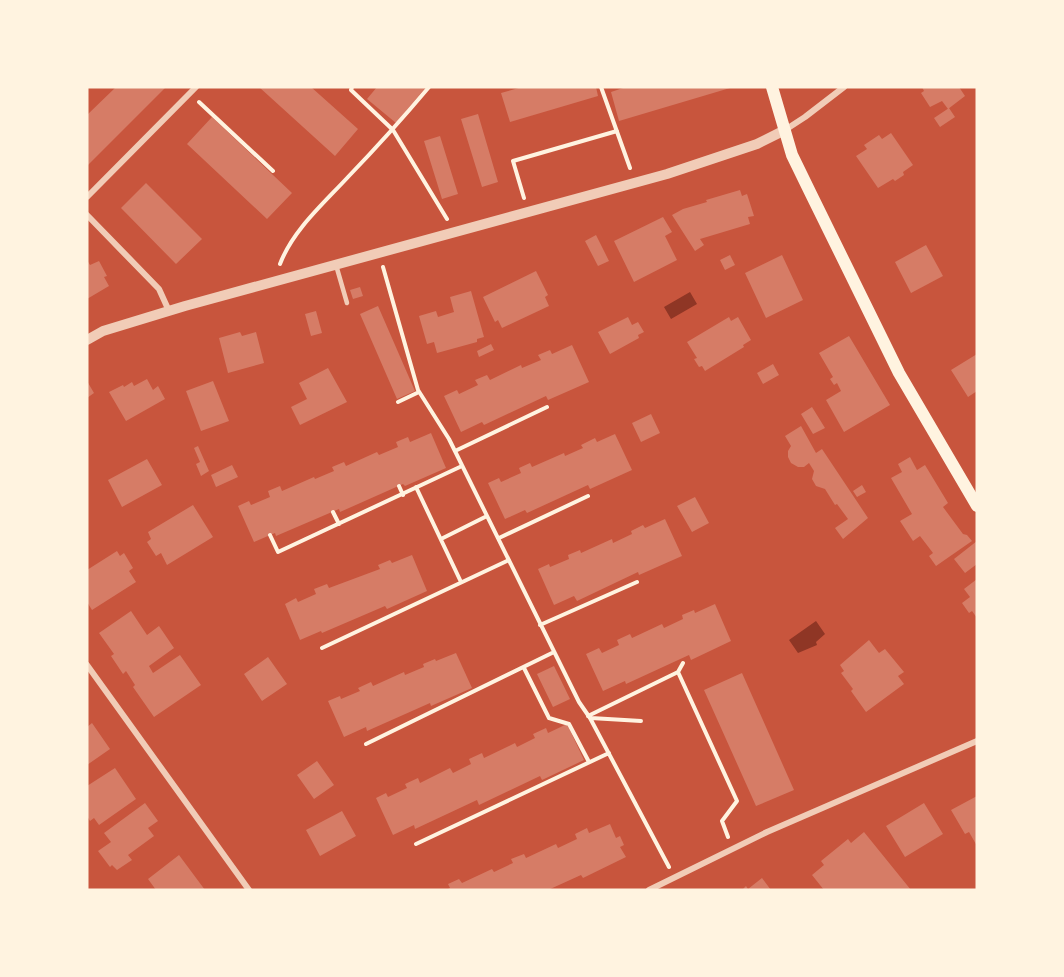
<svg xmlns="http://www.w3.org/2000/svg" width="1064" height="977" font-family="Signika,sans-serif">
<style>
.water{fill:#8f3625}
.building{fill:#d67c66}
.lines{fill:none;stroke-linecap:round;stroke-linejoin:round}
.path{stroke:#fff3e0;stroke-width:4}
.service{stroke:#f1ccb7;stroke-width:4.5}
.minor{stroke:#f1ccb7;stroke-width:6}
.tertiary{stroke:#f1ccb7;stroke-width:10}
.secondary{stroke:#fff3e0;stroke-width:12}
</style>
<rect width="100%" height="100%" fill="#c8553d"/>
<!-- water -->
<path class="water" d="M690,292L697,304L671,319L664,307Z
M816,621L825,634L816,642L817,645L798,653L789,640Z"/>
<!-- building -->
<path class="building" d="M116,87H166L87,166V115Z
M259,87H311L358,129L335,156Z
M377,87H426L396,123L367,99Z
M522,87H596L598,96L510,122L501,93Z
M626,87H730V88L619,121L611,92Z
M922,87H959L965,96L948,109L942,101L930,107L921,93L924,91Z
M949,108L955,117L940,127L934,118Z
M478,114L498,182L482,187L461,119Z
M212,117L292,193L267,219L187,144Z
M891,133L913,165L903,172L904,175L895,181L893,179L878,188L856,156L867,149L864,145L879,135L882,139Z
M440,136L458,194L442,199L424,141Z
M146,183L202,239L176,264L121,208Z
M740,190L742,196L747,194L754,216L748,217L750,224L700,239L704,245L695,251L672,215L683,209L707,202L706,200Z
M663,217L672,232L665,236L677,260L634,282L614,241Z
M596,235L609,261L598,266L585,241Z
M926,245L943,276L911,293L895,262Z
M730,255L735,265L725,270L720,260Z
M782,255L803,300L766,318L745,273Z
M87,260L90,265L99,261L107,276L104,277L109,286L87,299Z
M536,271L548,295L545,297L549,306L502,328L498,320L495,322L483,297Z
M360,287L363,296L353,299L350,290Z
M471,291L484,337L477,339V342L437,353L434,342L427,344L419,316L436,311L438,317L454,312L450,297Z
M378,306L415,391L397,399L360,314Z
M316,311L322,333L311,336L305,314Z
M628,317L632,325L638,322L644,332L638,335L639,338L610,354L598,332Z
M729,317L731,321L738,317L751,340L743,345L744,347L705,371L702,366L699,367L694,359L697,358L687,342Z
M240,332L242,336L256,332L264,363L228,373L219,338Z
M849,336L890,405L844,432L826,400L841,391L837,383L834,385L830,379L833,377L819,353Z
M491,344L494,350L479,357L477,351Z
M572,345L589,382L548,400L546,396L484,425L482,422L461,432L444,396L457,390L459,394L478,385L475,380L487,375L490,380L521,365L522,368L541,360L538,355L550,350L552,354Z
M977,354V391L968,397L951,370Z
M773,364L779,375L763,384L757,373Z
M328,368L347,402L300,425L291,407L307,399L299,383Z
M147,379L153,390L158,386L165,399L126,421L109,392L123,385L124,387L132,382L134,386Z
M87,381L94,393L87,398Z
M213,381L229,421L201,431L186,391Z
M812,407L825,428L813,434L801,414Z
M651,414L660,433L641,442L632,423Z
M801,426L816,453L822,449L868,518L843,539L835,528L848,519L837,504L835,505L825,489L816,486L812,479L814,471L809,463L804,467H798L791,463L788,457V451L791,446L785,436Z
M431,433L446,468L405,486L403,484L340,512L339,509L276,536L275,533L254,542L238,506L249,501L251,505L270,497L268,491L280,486L282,491L314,477L315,479L334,471L332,467L344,462L346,466L377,452L379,455L398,447L396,442L408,437L410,442Z
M615,434L632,470L590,489L588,485L527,513L525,510L505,519L488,483L499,478L501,482L521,473L519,468L530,463L532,467L564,453L565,456L583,448L581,445L595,438L597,442Z
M198,446L209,471L201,476L196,464L200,462L194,448Z
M910,457L917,470L925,465L948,503L943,507L963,534L967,535L972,541L936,566L929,556L933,553L920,536L913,541L900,521L912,514L891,478L902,472L898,464Z
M147,459L162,485L122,507L108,480Z
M232,465L238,477L216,487L211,475Z
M862,485L866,492L857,497L853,491Z
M695,497L709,523L692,532L677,506Z
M193,505L213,537L167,565L161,553L156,556L147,542L151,539L148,532Z
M665,519L682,556L639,575L638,572L577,601L574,596L554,605L538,569L549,564L550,567L569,559L568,555L580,550L581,553L612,539L613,543L632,534L631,531L643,525L645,528Z
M977,541V564L965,573L954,559Z
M117,551L120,556L124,553L133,568L129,571L136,582L92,610L87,602V570Z
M412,555L427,591L387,609L385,606L322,633L321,631L300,640L285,604L296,598L298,602L316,594L314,589L327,584L329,588L380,569L378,565L390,560L392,563Z
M977,579V618L972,611L969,613L962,603L970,597L964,589Z
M715,604L731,641L691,660L689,655L626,684L625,681L603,691L586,654L599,648L602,653L619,645L617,640L630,634L632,638L662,624L664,628L683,619L682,615L694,610L695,613Z
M131,611L147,635L159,626L174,648L149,666L153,673L180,655L201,685L154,717L133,687L135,685L126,671L123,674L111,656L114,654L99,633Z
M869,640L879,653L885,649L904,672L898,676L904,684L866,712L851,691L853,689L841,673L844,671L840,665Z
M456,653L472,688L431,706L430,703L367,731L366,727L344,737L328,701L340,696L341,699L360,691L358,688L371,682L373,686L404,672L405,675L424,667L423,664L435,659L436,661Z
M268,657L287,684L262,701L244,674Z
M554,666L570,699L553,707L537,674Z
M742,673L794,790L756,806L704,690Z
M92,723L110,749L87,765V727Z
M567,724L584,760L542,780L540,776L479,805L477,800L415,829L414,825L393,835L376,798L386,793L388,797L407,788L405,784L418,778L420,783L450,768L453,773L471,764L469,759L482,753L484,758L515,743L517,747L535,738L533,734L546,728L548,733Z
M317,761L334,785L314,799L297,775Z
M115,768L136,799L99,825L94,818L90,821L87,816V786Z
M977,796V846L969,832L965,834L951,810Z
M145,803L158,821L148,828L154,836L128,855L132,860L117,870L112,865L110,867L98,851L111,842L104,833Z
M924,803L943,834L905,857L886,826Z
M342,811L356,836L320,856L306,830Z
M610,824L616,838L620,836L624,845L620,847L626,857L583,878L581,875L548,890H446L450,888L448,884L459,879L462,883L492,869L494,872L513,863L511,859L524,854L526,858L556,844L558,848L577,839L575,834L587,828L589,833Z
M864,832L911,890H824L812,875L824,865L821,861L848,839L851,843Z
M179,855L205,890H156L148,879Z
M762,878L771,890H742L746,886L748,889Z"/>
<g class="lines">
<!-- path -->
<path class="path" d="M352,87L351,90L393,130L447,219
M601,87L630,168
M199,102L273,171
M524,198L513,161L617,131
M280,264C293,230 323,204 348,177C376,148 403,118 429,87
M383,267L418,390L449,439L579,702L590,718L669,867
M398,402L419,392
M455,451L547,407
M399,486L403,495
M416,487L461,582
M333,512L339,524
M270,535L278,552L462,466
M499,538L588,496
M441,539L487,516
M540,625L637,582
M322,648L509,560
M524,668L549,718L569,724L589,762
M678,672L737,801L722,821L728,837
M588,716L678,672L683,663
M591,718L641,721
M366,744L554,652
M416,844L609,753"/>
<!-- service -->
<path class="service" d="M336,265L347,303"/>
<!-- minor -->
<path class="minor" d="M785,130L805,117L844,87
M87,197L196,87
M87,215L159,289L169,311
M87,665L249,890
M649,890L767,832L977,741"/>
<!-- tertiary -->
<path class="tertiary" d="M87,340L103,331L185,306L667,174L757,144L785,130"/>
<!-- secondary -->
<path class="secondary" d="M772,87L792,155L811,194L899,373L977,506"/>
</g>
<!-- border -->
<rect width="1064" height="977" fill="none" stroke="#fff3e0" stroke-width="177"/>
</svg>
